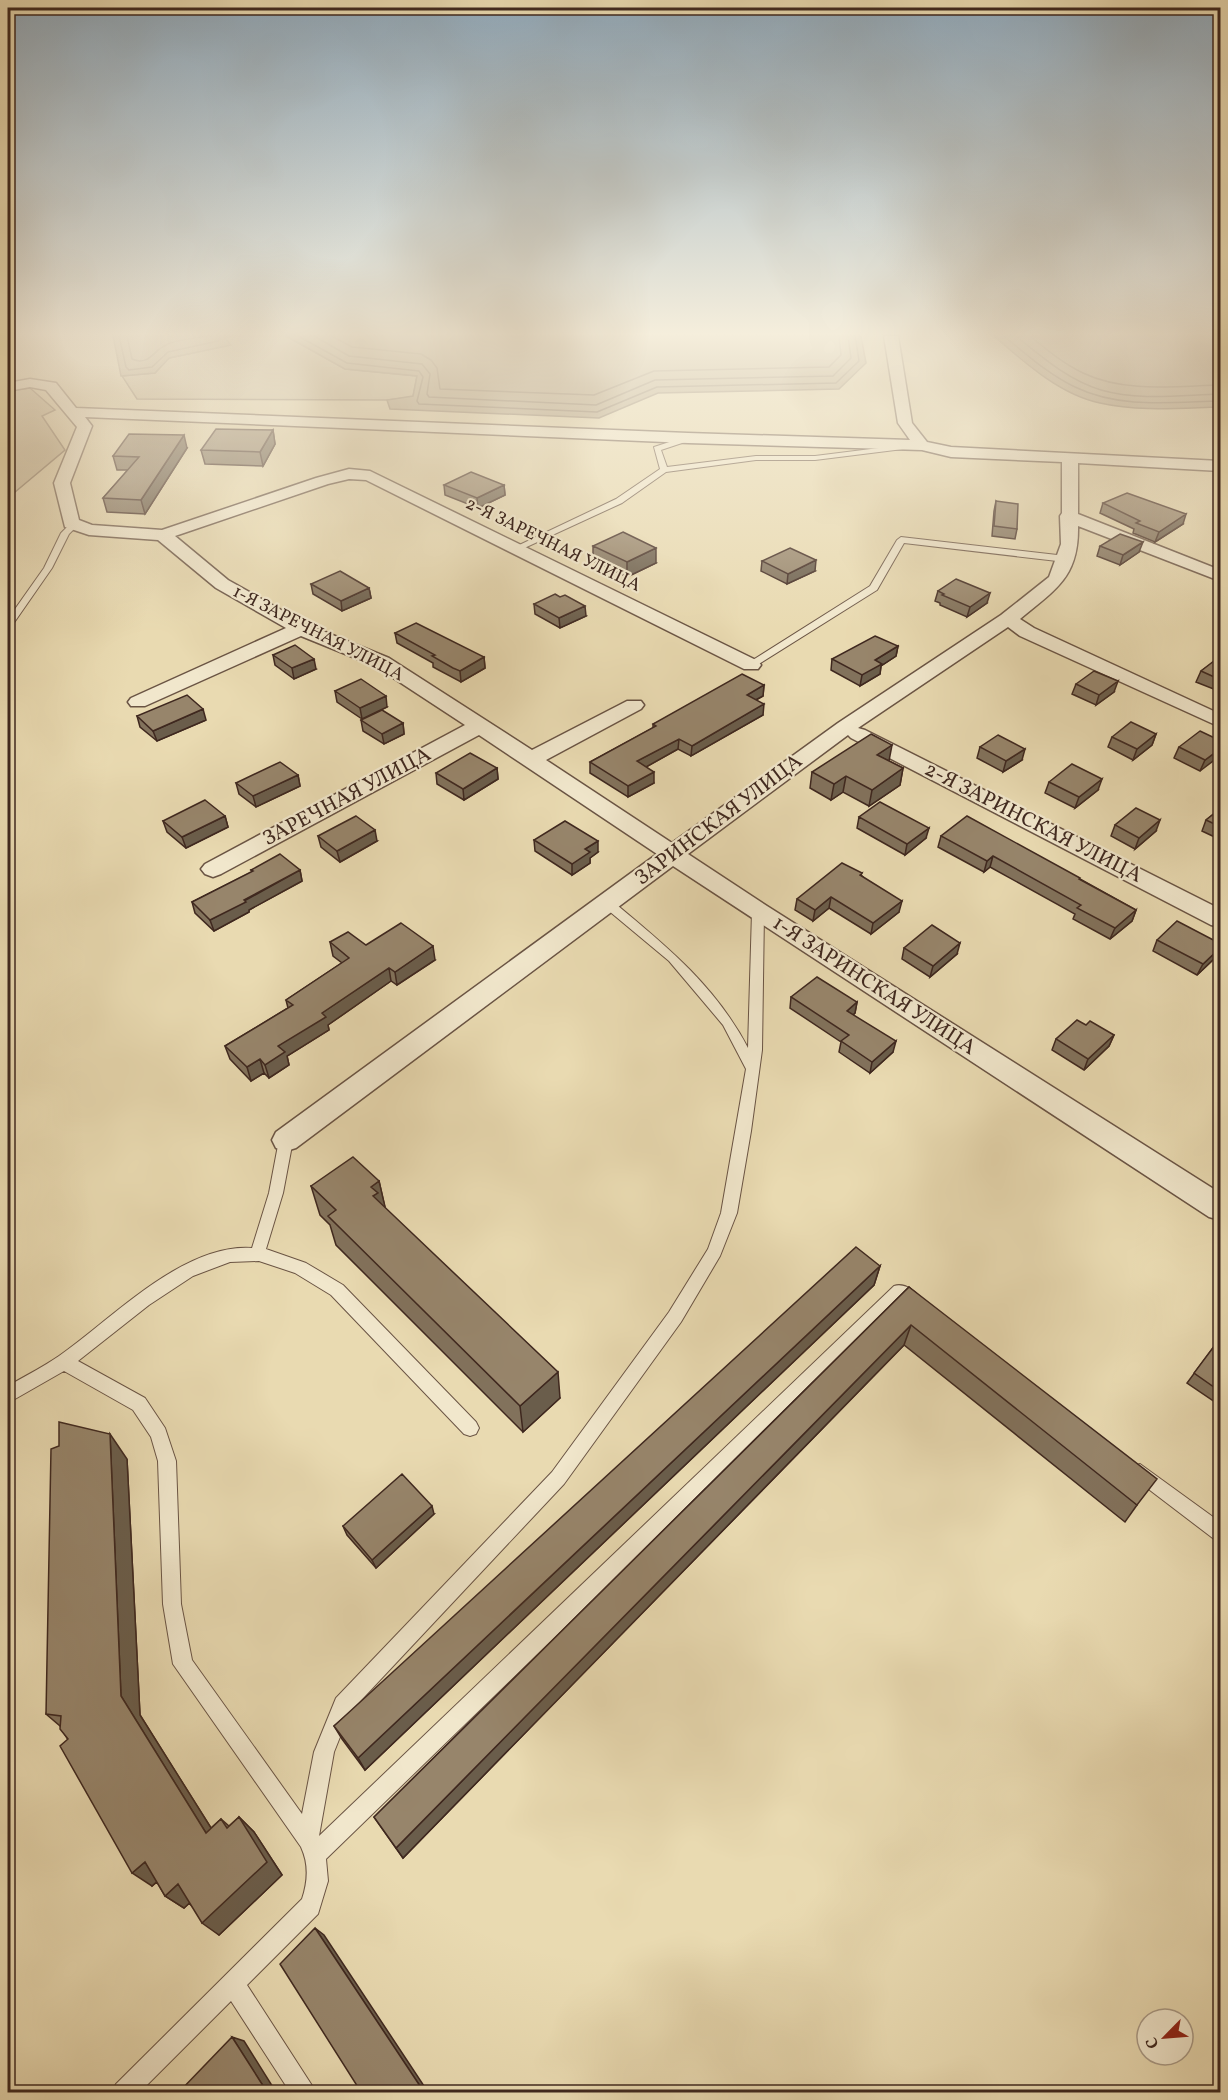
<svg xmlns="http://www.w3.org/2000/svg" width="1228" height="2100" font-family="Vollkorn,serif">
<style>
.green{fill:#ccbc98;stroke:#86725c;stroke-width:1.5}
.water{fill:#af9d7f;stroke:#826e59;stroke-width:1.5}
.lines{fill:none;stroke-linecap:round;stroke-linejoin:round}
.shore{stroke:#77624f;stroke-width:1.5}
.service-casing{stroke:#6a5444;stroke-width:2}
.minor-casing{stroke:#6a5444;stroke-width:3}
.service{fill:#f1e7cc;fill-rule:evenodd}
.minor{fill:#f1e7cc;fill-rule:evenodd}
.wall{fill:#82725c;stroke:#3f281f;stroke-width:1.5}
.shaded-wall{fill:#6a5d4b;stroke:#3f281f;stroke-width:1.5}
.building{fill:#97856b;stroke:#3f281f;stroke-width:1.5}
.labels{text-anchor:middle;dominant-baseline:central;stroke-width:4.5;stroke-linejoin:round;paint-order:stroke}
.far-street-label{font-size:18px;fill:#3f281f;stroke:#f1e7cc}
.street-label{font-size:21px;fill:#3f281f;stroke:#f1e7cc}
</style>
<rect width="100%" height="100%" fill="#e9dab1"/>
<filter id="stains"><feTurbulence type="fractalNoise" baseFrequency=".00333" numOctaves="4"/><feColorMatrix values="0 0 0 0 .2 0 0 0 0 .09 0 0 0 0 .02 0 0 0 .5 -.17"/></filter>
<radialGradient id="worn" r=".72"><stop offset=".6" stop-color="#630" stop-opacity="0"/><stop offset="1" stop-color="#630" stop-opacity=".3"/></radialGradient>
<!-- green -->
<path class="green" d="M233,336H286L345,369L417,376L413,397L387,400L137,399L122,376L155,373L169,358L230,345L224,338Z
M30,388L55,410L42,416L65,450L8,498V391Z"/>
<!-- water -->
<path class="water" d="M113,336H233L225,338L231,345L169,358L155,373L121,376Z
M286,336H861L866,363L839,389L658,393L599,418L390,409L387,400L413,396L417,376L345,369Z
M994,336H1220V407C1181,408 1139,412 1100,403C1060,395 1024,362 994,336Z"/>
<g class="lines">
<!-- shore -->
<path class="shore" d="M119,336L126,367L129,370L152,367L168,352L218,341L220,336
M127,336L132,359C148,366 153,352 164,346C175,339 195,339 207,336
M298,336L347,363L419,371L423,377L417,401L419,404L597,412L657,387L836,383L859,361L855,336
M314,336L349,356L422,364L430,374L427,394L429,397L596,405L655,380L833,376L851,358L848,336
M332,336L352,347L421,354L431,360L437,368L440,389L594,395L654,371L829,367L841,355L839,336
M1004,336C1026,354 1049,375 1075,387C1120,409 1172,402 1220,401
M1016,336C1042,357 1068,380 1101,390C1139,401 1181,395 1220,394
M1030,336C1047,350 1064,364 1083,373C1125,393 1175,386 1220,385"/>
<defs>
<path id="service" d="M688,436H691V440L661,450L667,467L756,456H815L903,445L907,447L903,449L815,460H756L666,472L622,503L520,550L513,548L616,499L660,469L654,447Z
M72,522L79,524L69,534L52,568L11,627L8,628V619L44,568L61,533Z
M901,537L1066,556L1070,559L1066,562L904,543L877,590L754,667H748V663L870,586L897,540Z
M607,899L611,900C665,945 715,985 748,1048L752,912L758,908L764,912L762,1050L751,1131L737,1213L720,1256L681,1322L564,1484L350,1712L334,1752L319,1836L894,1286C905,1282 919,1293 924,1303L922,1308L916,1310L901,1301L326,1859L328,1881L318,1914L247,1985L311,2084L315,2092H290L231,2001L140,2092H112L116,2084L302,1899C308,1881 309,1864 301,1847L173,1664L163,1604L158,1461L151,1437L133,1410L64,1371L8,1403V1386C25,1376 43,1367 59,1356C111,1320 183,1243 252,1248L269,1193L279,1140L281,1136H291L293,1140L283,1193L266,1249L306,1263L343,1285L476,1422L479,1428L476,1434L470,1436L464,1434L331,1295L295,1273L259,1261L230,1262L193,1276L149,1305L78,1361L145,1398L165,1428L176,1461L181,1604L192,1660L302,1814L314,1752L336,1698L552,1472L669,1312L708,1249L721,1213L746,1069L723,1025L669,961L603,906L601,903L603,900Z
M1140,1464L1220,1522V1542L1214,1539L1134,1478L1131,1472L1134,1466Z"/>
<path id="minor" d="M884,336H898L912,423L927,442L951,447L1220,461V471L1078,463V514L1220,570V581L1078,526C1079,577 1056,589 1020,619L1034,628L1220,714V727L1020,636L1008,627L858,728L865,730L1220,909V927L1211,925L851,738L848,735L688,854L767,906L1220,1193V1220L1209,1217L673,866L296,1148L286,1151L276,1148L272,1140L276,1132L657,854L479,735L221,874L213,877L205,874L201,869L205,864L465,725L375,666L301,636L145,706H131L128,702L131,698L286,628L216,588L158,540L89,535L65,527L54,483L77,427L46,390L30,387L8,391V383L30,379L56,383L76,408L688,433L910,440L898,423ZM85,417L688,443L922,450L951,457L1062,462V513L1060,516L1061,544L1049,577L1001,615L838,723L672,843L546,760L641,709L644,705L641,701H627L532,750L389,658L308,625L228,580L175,536L328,484L349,479L366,480L744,669H758L761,665L758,661L370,471L349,469L316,478L162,530L92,525L79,520L70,483L92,426Z"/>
</defs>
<!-- service casing -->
<use href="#service" class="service-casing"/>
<!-- minor casing -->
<use href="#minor" class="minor-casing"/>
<!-- service -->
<use href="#service" class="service"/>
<!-- minor -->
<use href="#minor" class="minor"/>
</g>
<!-- wall -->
<path class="wall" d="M273,430L275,444L263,466L205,464L201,450Z
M187,448L145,514L107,512L103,498L128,470H117L113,456Z
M444,485H504L505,495L478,508L445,495Z
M996,501L1017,529L1015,539L992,536L994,511Z
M1103,503L1183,524L1155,542L1133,533L1134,529L1100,513Z
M593,546L656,563L627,577L593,561Z
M1100,546L1139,552L1120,565L1097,556Z
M762,561L815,571L787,584L761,571Z
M311,584L369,588L371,598L342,611L313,594Z
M938,591L987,603L967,617L940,605V603L935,601Z
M534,604L586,616L560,628L535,614Z
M395,633L484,657L485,668L461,682L433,667V663L397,643Z
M898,646L896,656L881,666L880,674L860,686L831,670L832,659Z
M273,655L316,669L294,679L275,665Z
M1221,657V692L1196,682L1201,671Z
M1076,684L1114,692L1096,705L1072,694Z
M764,685L763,696L756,700L763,715L691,756L678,749L646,767L654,783L628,797L590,773V762L653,728V724Z
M335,691L387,707L362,719L337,702Z
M137,716L206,720L157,741L140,727Z
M361,720L403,723L404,734L384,744L363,731Z
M1156,734L1152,745L1133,760L1108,747L1112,737Z
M1221,741L1200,771L1174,758L1179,747Z
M980,747L1022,760L1003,772L977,758Z
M889,761L903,768L900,785L869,806L843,792L831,800L810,788L812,772Z
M497,768L498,779L464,800L437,784L436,773Z
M298,775L300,786L256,807L239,794L236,783Z
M1049,782L1098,790L1075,808L1045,793Z
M1221,808V840L1202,831L1206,820Z
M225,816L228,827L186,848L167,832L163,821Z
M859,817L926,838L905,855L857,828Z
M1115,825L1156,831L1135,849L1111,836Z
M318,836L377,841L340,862L321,847Z
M941,836L1080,879L1136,910L1132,921L1110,939L1073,919L1075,914L990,867L984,872L938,847Z
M534,840L598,852L590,858V863L572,875L535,851Z
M251,870H300L302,881L249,910V912L214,931L195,913L192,902L252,872Z
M862,873L861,875L899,912L871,934L829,908L813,921L795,910L797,899Z
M1157,940L1221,944V948L1217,956L1197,975L1153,951Z
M330,942L366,945L435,960L397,985L391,981L328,1025L329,1030L287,1056L289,1065L269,1078L264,1073L251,1081L230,1059L225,1046L288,1008L286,1000L342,963L333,956Z
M904,948L957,954L930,977L902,959Z
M791,997L857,1002L855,1013L853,1015L893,1052L870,1073L839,1052L841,1042L790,1008Z
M1086,1025L1114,1035L1109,1046L1084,1070L1052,1050L1056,1039Z
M379,1181L385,1208L560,1398L523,1432L336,1245L330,1225L320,1215L311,1186Z
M880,1266L874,1285L365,1770L342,1739L334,1726Z
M909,1287L1137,1505L1125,1522L904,1345L403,1858L374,1817Z
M1221,1321V1334L1214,1330Z
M1221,1337V1406L1187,1383Z
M127,1459L140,1715L211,1828L221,1819L229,1826L239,1817L254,1832L282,1875L219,1935L189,1903L184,1908L165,1896L157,1882L152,1886L60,1726L46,1714Z
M434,1514L376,1568L347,1535L343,1526Z"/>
<!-- shaded-wall -->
<path class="shaded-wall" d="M273,430L275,444L263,466L260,452Z
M184,435L187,448L145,514L141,500Z
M504,485L505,495L478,508L477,498Z
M1186,514L1183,524L1155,542L1159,532Z
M1143,542L1139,552L1120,565L1123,555Z
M656,548V563L627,577V562Z
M816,560L815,571L787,584L788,574Z
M369,588L371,598L342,611L341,601Z
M990,593L987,603L967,617L970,607Z
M585,606L586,616L560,628L559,618Z
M898,646L896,656L881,666L880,674L860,686L862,675L875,660Z
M484,657L485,668L461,682L460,671Z
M314,659L316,669L294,679L292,668Z
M1118,681L1114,692L1096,705L1099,695Z
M764,685L763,696L746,705L747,695Z
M386,696L387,707L362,719L360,708Z
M764,704L763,715L691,756L692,746Z
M203,709L206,720L157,741L153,731Z
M403,723L404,734L384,744L382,734Z
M1156,734L1152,745L1133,760L1137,749Z
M679,739L678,749L637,772V761Z
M892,745L889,761L877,755Z
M1221,748V755L1200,771L1205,760Z
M1025,749L1022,760L1003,772L1006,761Z
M497,768L498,779L464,800L463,789Z
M903,768L900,785L869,806L872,790Z
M654,772V783L628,797V786Z
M298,775L300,786L256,807L253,796Z
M846,776L843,792L831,800L834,784Z
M1102,779L1098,790L1075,808L1079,797Z
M225,816L228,827L186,848L182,837Z
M1160,820L1156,831L1135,849L1139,838Z
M929,828L926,838L905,855L907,844Z
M375,830L377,841L340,862L337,851Z
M598,841V852L590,858V863L572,875V864L585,849Z
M993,856L990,867L984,872L987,861Z
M300,870L302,881L249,910V912L214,931L210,920Z
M831,897L829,908L813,921L815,910Z
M902,901L899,912L871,934L873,923Z
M1136,910L1132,921L1110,939L1115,928Z
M960,943L957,954L930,977L933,966Z
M433,946L435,960L397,985L395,972Z
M1221,947L1217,956L1197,975L1203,964Z
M389,968L391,981L328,1025L329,1030L287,1056L289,1065L269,1078L265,1065L278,1046L322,1013Z
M857,1002L855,1013L845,1022L847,1011Z
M1114,1035L1109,1046L1084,1070L1088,1059Z
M896,1041L893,1052L870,1073L872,1062Z
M260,1059L264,1073L251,1081L247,1067Z
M379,1181L386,1211L380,1225L371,1187Z
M880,1266L874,1285L365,1770L358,1758Z
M911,1325L904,1345L403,1858L396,1848Z
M558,1372L560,1398L523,1432L520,1406Z
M110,1434L127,1459L140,1715L223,1847L206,1833L121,1696Z
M432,1506L434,1514L376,1568L372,1560Z
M239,1817L254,1832L282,1875L219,1935L202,1923Z
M145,1862L164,1875L152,1886L132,1873Z
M178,1884L196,1897L184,1908L165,1896Z
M315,1928L324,1935L428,2092H424Z
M232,2037L244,2041L276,2092H267Z"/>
<!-- building -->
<path class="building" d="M216,429L273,430L260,452L201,450Z
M129,434L184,435L141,500L103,498L139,457L113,456Z
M471,472L504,485L477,498L444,485Z
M1127,493L1186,514L1159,532L1136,523L1140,521L1103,503Z
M996,501L1018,504L1017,529L994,526Z
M623,532L656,548L627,562L593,546Z
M1120,534L1143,542L1123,555L1100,546Z
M790,548L816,560L788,574L762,561Z
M340,571L369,588L341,601L311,584Z
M956,579L990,593L970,607L942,595L944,594L938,591Z
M555,594L560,597L565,595L585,606L559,618L534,604Z
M416,623L484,657L460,671L453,668L432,656L435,655L395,633Z
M875,636L898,646L875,660L882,664L862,675L832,659Z
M295,645L314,659L292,668L273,655Z
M1219,657H1221V680L1201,671Z
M1094,671L1118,681L1099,695L1076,684Z
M742,674L764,685L747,695L764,704L692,746L679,739L637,761L654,772L628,786L590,762L656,726L653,724Z
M361,679L386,696L360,708L335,691Z
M187,695L203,709L153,731L137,716Z
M382,710L403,723L382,734L361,720Z
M1131,722L1156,734L1137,749L1112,737Z
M1200,731L1221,741V748L1205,760L1179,747Z
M871,734L892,745L877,755L903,768L872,790L846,776L834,784L812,772Z
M998,735L1025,749L1006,761L980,747Z
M470,753L497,768L463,789L436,773Z
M280,762L298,775L253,796L236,783Z
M1072,764L1102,779L1079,797L1049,782Z
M205,800L225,816L182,837L163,821Z
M880,802L929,828L907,844L859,817Z
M1136,808L1160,820L1139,838L1115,825Z
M1221,808V827L1206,820Z
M356,816L375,830L337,851L318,836Z
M967,816L1080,878L1079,879L1136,910L1115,928L1077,908L1081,905L993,856L987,861L941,836Z
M565,821L598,841L585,849L590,852L572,864L534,840Z
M280,854L300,870L244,900L246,902L210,920L192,902L253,871L251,870Z
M842,863L862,873L860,875L902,901L873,923L831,897L815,910L797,899Z
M1177,921L1221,944V947L1203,964L1157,940Z
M401,923L433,946L395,972L389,968L322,1013L326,1017L278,1046L285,1052L265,1065L260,1059L247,1067L225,1046L293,1005L286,1000L349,958L330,942L348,932L366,945Z
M932,925L960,943L933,966L904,948Z
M817,977L857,1002L847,1011L896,1041L872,1062L841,1041L849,1035L791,997Z
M1077,1020L1086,1025L1090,1021L1114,1035L1088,1059L1056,1039Z
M353,1157L379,1181L371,1187L378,1193L373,1196L558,1372L520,1406L328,1216L336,1210L311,1186Z
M856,1247L880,1266L358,1758L334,1726Z
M909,1287L1157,1479L1137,1505L911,1325L396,1848L374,1817Z
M1221,1337V1392L1194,1373Z
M59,1422L110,1434L121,1696L206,1833L221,1819L227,1828L239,1817L267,1862L202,1923L178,1884L165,1896L145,1862L132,1873L60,1746L68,1739L60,1729L61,1716L46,1714L51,1449L59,1446Z
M402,1474L432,1506L372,1560L343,1526Z
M315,1928L424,2092H361L280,1964Z
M232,2037L267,2092H179Z"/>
<!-- sky -->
<linearGradient id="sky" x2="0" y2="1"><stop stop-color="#91abbe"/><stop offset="0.53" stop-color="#f5eedc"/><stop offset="1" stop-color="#f5eedc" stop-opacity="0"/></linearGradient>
<rect width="1228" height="630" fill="url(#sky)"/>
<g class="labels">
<!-- far-street labels -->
<g class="far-street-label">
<text transform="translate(553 545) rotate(26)">2-Я ЗАРЕЧНАЯ УЛИЦА</text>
<text transform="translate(318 634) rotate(27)">1-Я ЗАРЕЧНАЯ УЛИЦА</text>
</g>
<!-- street labels -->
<g class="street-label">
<text transform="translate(347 797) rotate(-28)">ЗАРЕЧНАЯ УЛИЦА</text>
<text transform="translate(719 820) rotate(-37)">ЗАРИНСКАЯ УЛИЦА</text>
<text transform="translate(1033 823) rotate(27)">2-Я ЗАРИНСКАЯ УЛИЦА</text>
<text transform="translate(874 986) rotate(33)">1-Я ЗАРИНСКАЯ УЛИЦА</text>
</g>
</g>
<!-- margin -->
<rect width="1228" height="2100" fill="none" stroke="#e9dab1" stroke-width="30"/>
<rect x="9" y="9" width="1210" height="2082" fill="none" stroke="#3f281f" stroke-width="3"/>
<rect x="15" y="15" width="1198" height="2070" fill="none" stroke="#3f281f" stroke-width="1.5"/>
<!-- north arrow -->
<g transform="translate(1165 2037) rotate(245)"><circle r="28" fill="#f1e7cc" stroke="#aa9b87" stroke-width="1.5"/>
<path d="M0-4.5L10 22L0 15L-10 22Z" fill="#8f2418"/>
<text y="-9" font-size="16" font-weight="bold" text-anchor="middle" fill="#3f281f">С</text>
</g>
<rect width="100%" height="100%" filter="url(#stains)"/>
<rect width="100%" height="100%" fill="url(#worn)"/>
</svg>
